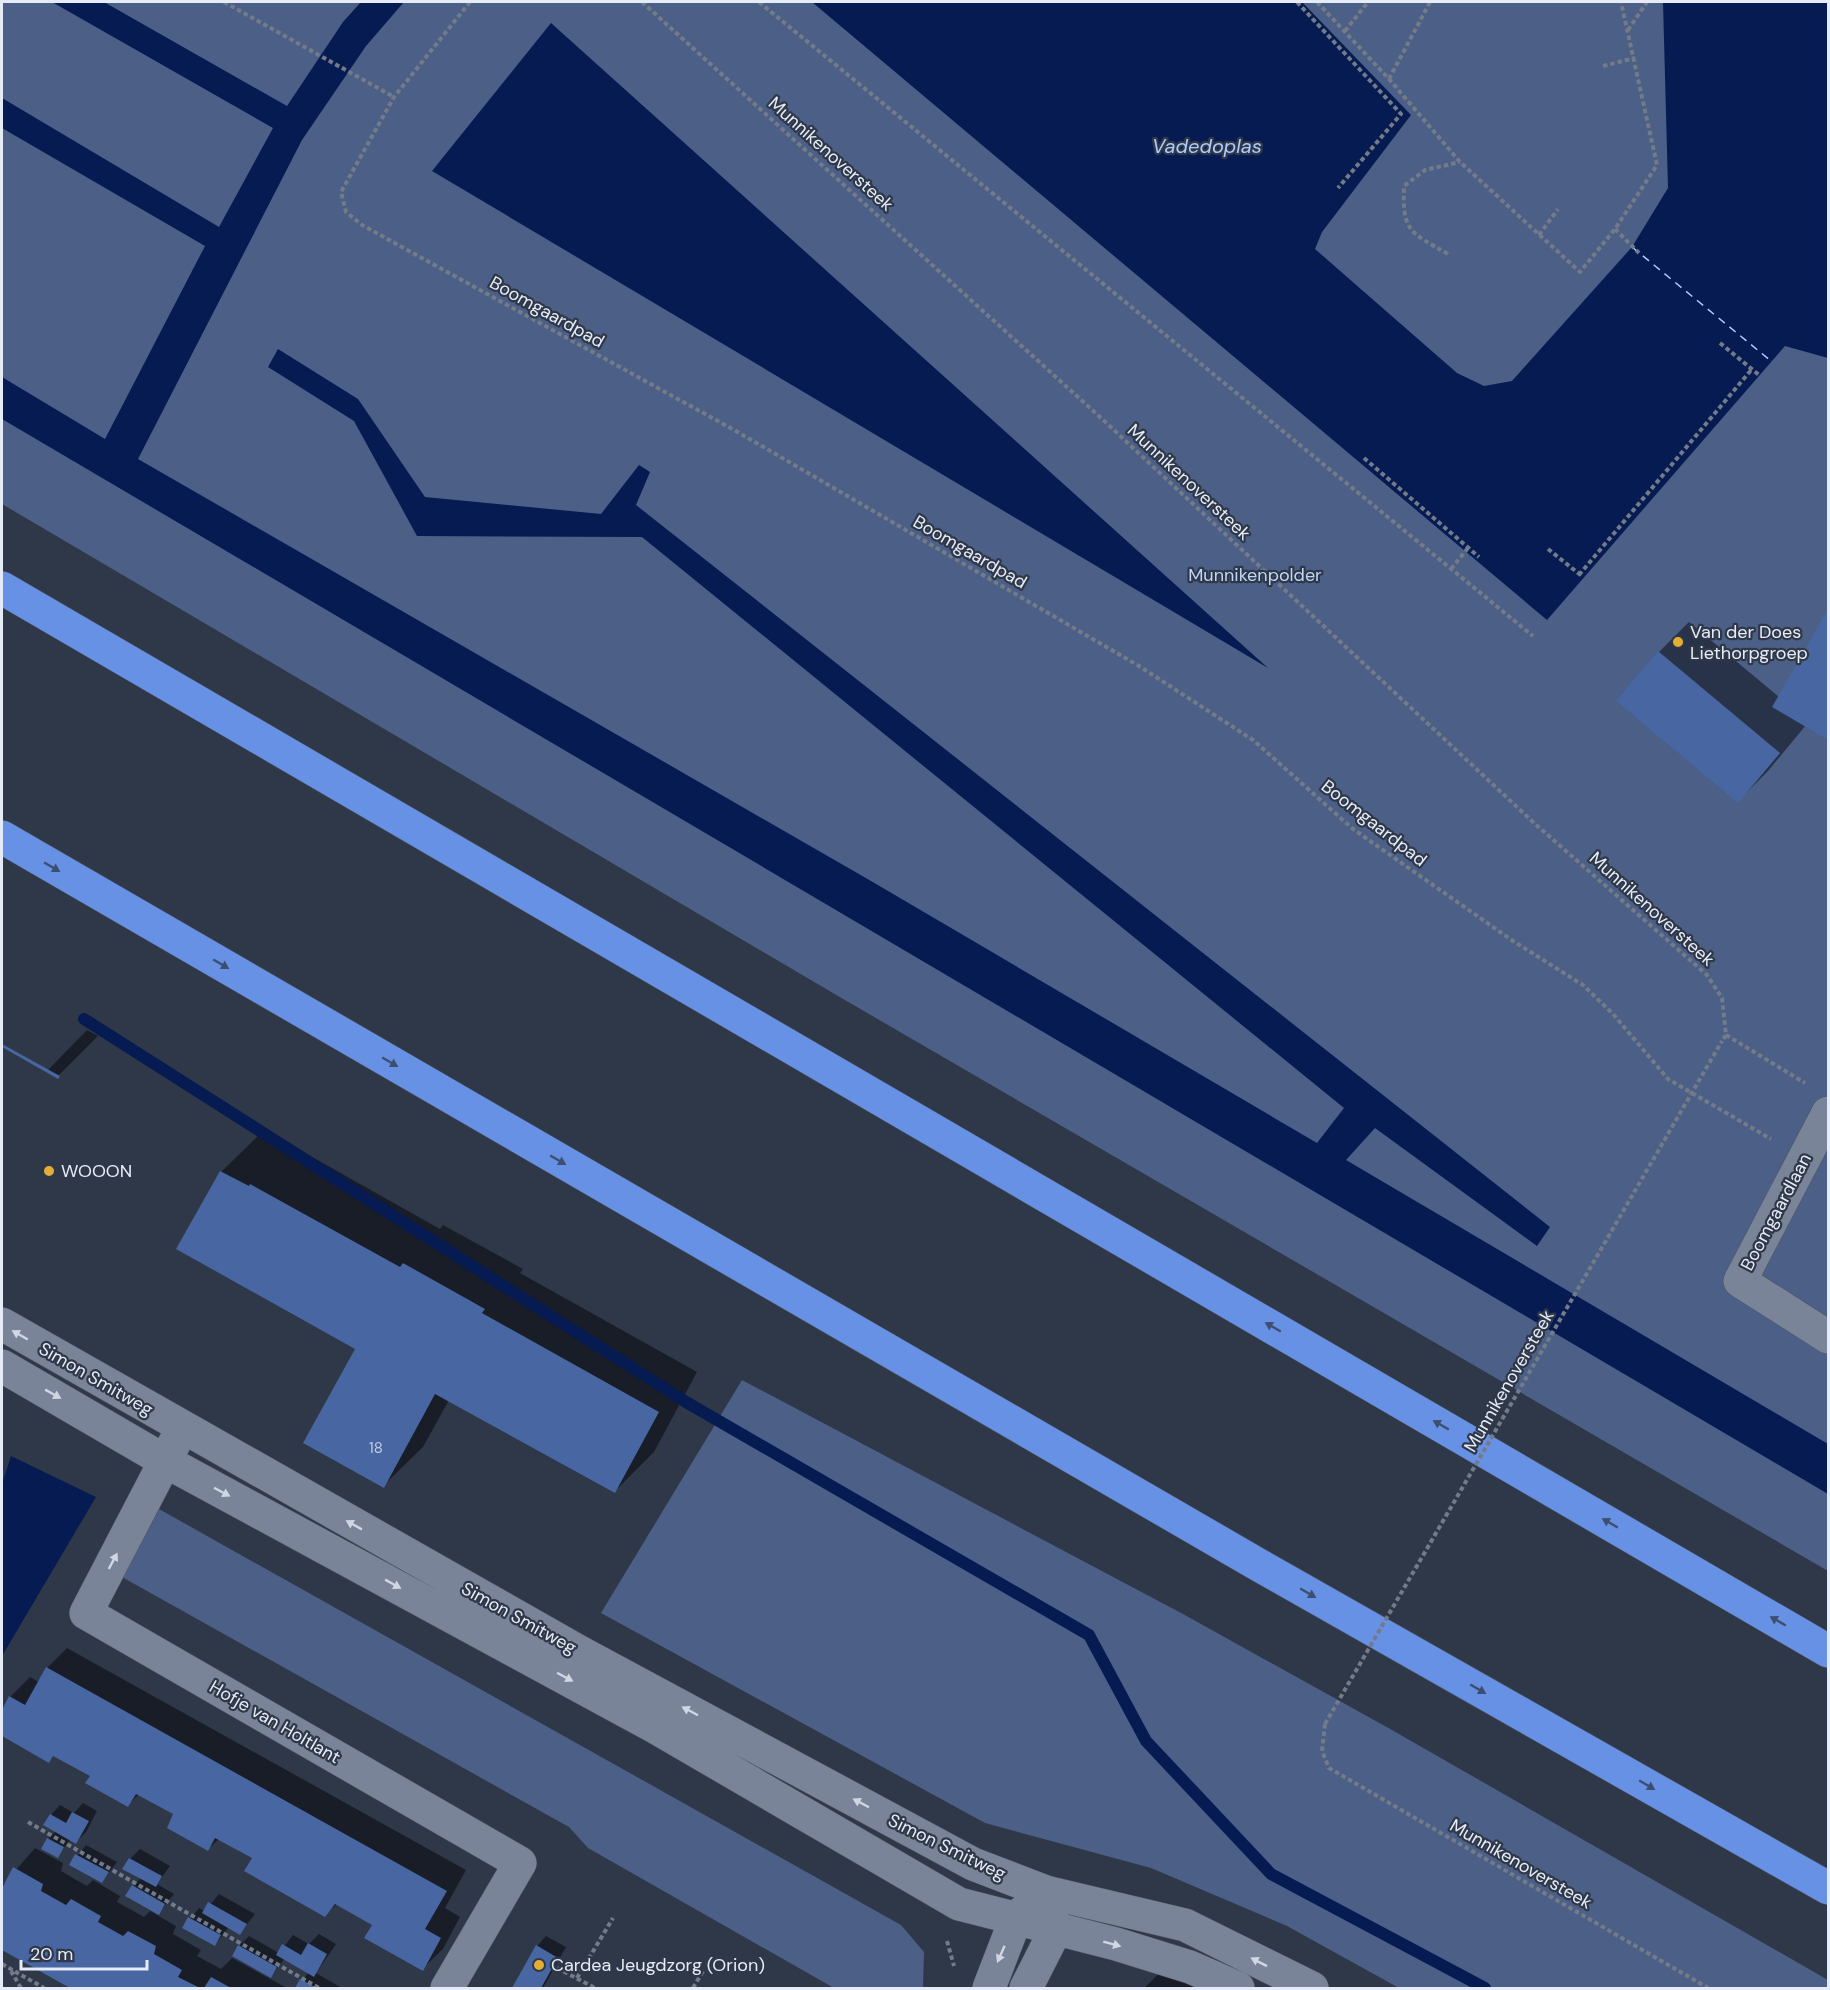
<svg xmlns="http://www.w3.org/2000/svg" width="1830" height="1990" font-family="'DM Sans',sans-serif">
<style>
.green{fill:#4b5f87}
.water{fill:#051b52}
.shadow{fill:#0007}
.lines{fill:none;stroke-linecap:round;stroke-linejoin:round}
.stream{stroke:#051b52;stroke-width:12}
.ferry{stroke:#afcaff;stroke-width:1.5;stroke-dasharray:8 6;stroke-linecap:butt}
.building{fill:#4766a2}
.minor-casing{stroke:#4d5463;stroke-width:34}
.highway-casing{stroke:#4d5463;stroke-width:34}
.path{stroke:#737b89;stroke-width:4;stroke-dasharray:4.5 3;stroke-linecap:butt}
.minor{stroke:#7a8498;stroke-width:33}
.highway{stroke:#6791e4;stroke-width:33}
.path-bridge{stroke:#737b89;stroke-width:4;stroke-dasharray:4.5 3;stroke-linecap:butt}
.oneway{fill:#3d4e70}
.oneway2{fill:#d0d7e4}
.poi-dot{fill:#e4ae35;stroke:#2f3849;stroke-width:2}
.labels{text-anchor:middle;dominant-baseline:central;stroke-width:4.5;stroke-linejoin:round;paint-order:stroke}
.number-label{font-size:15px;fill:#becae2}
.street-label{font-size:18px;fill:#e6ecf7;stroke:#2f3849}
.park-label{font-size:18px;fill:#c2d5f8;stroke:#2f3849}
.poi-label{font-size:18px;fill:#e6ecf7;stroke:#2f3849;text-anchor:start}
.water-label{font-size:20px;font-style:italic;fill:#afcaff;stroke:#2f3849}
</style>
<rect width="100%" height="100%" fill="#2f3849"/>
<!-- green -->
<path class="green" d="M2,2H1828V1571L838,996L2,504Z
M742,1380L1183,1614L1392,1730L1828,1980V1988H1399L1287,1926L1151,1868L985,1823L601,1613Z
M159,1509L901,1925L924,1952L923,1988H834L588,1848L569,1827L122,1577Z"/>
<!-- water -->
<path class="water" d="M52,2H104L287,106L343,22L361,2H404L366,46L302,140L138,459L871,881L1317,1143L1344,1108L642,537L417,536L354,421L268,367L278,349L358,399L425,497L601,514L639,465L650,472L636,505L1550,1227L1537,1246L1375,1128L1346,1160L1828,1444V1494L2,419V377L105,439L205,246L2,128V98L219,227L273,128Z
M812,2H1302L1411,115L1322,232L1315,249L1457,373L1484,386L1512,381L1632,247L1668,188L1663,2H1828V358L1785,346L1547,620Z
M551,23L1268,668L432,171Z
M11,1456L96,1497L2,1656V1484Z"/>
<!-- shadow -->
<path class="shadow" d="M1828,611V738L1806,725L1768,771L1738,801L1659,652L1689,622L1779,697Z
M87,1030L98,1036L57,1077L48,1070Z
M261,1133L289,1147L291,1145L440,1229L443,1225L523,1269L520,1273L697,1372L654,1452L615,1491L449,1400L423,1447L383,1486L357,1348L221,1172Z
M67,1648L466,1870L445,1908L460,1917L443,1949L422,1969L374,1924L337,1904L325,1915L254,1858L219,1839L208,1849L175,1813L139,1794L128,1805L91,1776L54,1755L49,1761L2,1734V1713L10,1697L30,1677L39,1682L47,1668Z
M83,1803L97,1811L86,1832L76,1842L71,1839L57,1856L48,1839L56,1831L51,1815L60,1805L74,1813Z
M86,1845L117,1862L102,1882L71,1864Z
M35,1848L63,1863L61,1871L87,1886L93,1880L120,1896L117,1902L144,1917L150,1911L176,1926L173,1934L201,1950L197,1956L221,1969L232,1958L287,1988H73L2,1948V1886Z
M140,1849L170,1866L157,1884L174,1894L159,1913L133,1886L141,1878L130,1859Z
M219,1894L255,1914L240,1933L229,1927L215,1945L184,1927L199,1908L205,1911Z
M319,1934L336,1944L316,1973L342,1988H297L309,1972L285,1958L271,1976L239,1946L249,1936L279,1953L293,1935L309,1944Z
M546,1936L566,1947L543,1988H513L537,1946Z
M1167,1966L1205,1988H1144Z"/>
<g class="lines">
<!-- stream -->
<path class="stream" d="M84,1019L686,1402L1089,1635L1146,1741L1271,1874L1485,1988"/>
<!-- ferry -->
<path class="ferry" d="M1632,247L1771,361"/>
</g>
<!-- building -->
<path class="building" d="M1828,609V740L1772,707Z
M1658,651L1780,753L1738,803L1616,701Z
M2,1044L60,1076L58,1079L2,1047Z
M220,1171L249,1186L250,1184L400,1267L403,1263L485,1309L482,1313L659,1412L615,1493L435,1394L384,1488L303,1443L355,1349L176,1249Z
M46,1667L447,1891L425,1929L441,1938L423,1971L364,1938L372,1925L335,1904L325,1917L244,1871L252,1858L215,1838L208,1851L167,1828L173,1814L136,1794L128,1807L85,1783L90,1776L53,1756L49,1763L2,1736V1710L9,1696L25,1705Z
M72,1812L89,1821L76,1844L43,1825L50,1814L66,1823Z
M47,1838L64,1847L58,1858L41,1849Z
M75,1854L109,1872L102,1883L69,1865Z
M129,1858L162,1876L156,1887L122,1869Z
M13,1867L43,1884L41,1891L66,1905L71,1899L101,1916L98,1922L123,1936L128,1931L156,1946L154,1954L182,1970L178,1977L200,1988H70L2,1950V1888Z
M132,1885L165,1904L159,1915L125,1896Z
M208,1902L247,1924L240,1935L202,1913Z
M188,1917L221,1935L215,1946L182,1928Z
M308,1943L327,1954L314,1977L276,1955L282,1944L301,1955Z
M238,1945L277,1967L271,1978L232,1956Z
M536,1945L558,1958L550,1972L541,1988H512Z
M211,1977L213,1978L231,1988H204Z
M300,1979L317,1988H295Z"/>
<g class="lines">
<defs>
<path id="minor" d="M1828,1113L1740,1281L1828,1337
M2,1324L578,1651L973,1864L1046,1892L1185,1925L1312,1988
M2,1366L165,1461L655,1727L959,1904L1116,1944L1190,1967L1238,1988
M175,1442L86,1613L520,1863L447,1988
M989,1988L1016,1918L1031,1905
M1026,1988L1055,1931L1050,1908"/>
<path id="highway" d="M2,588L1828,1651
M2,837L1257,1564L1828,1888"/>
</defs>
<!-- minor casing -->
<use href="#minor" class="minor-casing"/>
<!-- highway casing -->
<use href="#highway" class="highway-casing"/>
<!-- path -->
<path class="path" d="M224,2L394,97
M470,2L394,97L341,192L346,212L362,225L736,431L1139,666L1253,740L1353,829L1513,941L1583,985L1613,1014L1668,1079L1771,1139
M642,2L1100,417L1533,822L1707,975L1722,998L1726,1035L1722,1041
M759,2L1533,636
M1297,2L1401,114L1338,188
M1317,2L1389,79L1460,162L1580,272L1615,229L1657,165L1621,2
M1628,30L1647,2
M1345,31L1368,2
M1603,66L1635,58
M1389,79L1430,2
M1615,229L1639,253
M1539,235L1558,209
M1448,254C1410,232 1402,232 1404,186L1425,170L1460,162
M1720,343L1759,375
M1364,458L1479,557
M1548,549L1583,577
M1451,569L1468,548
M1579,575L1752,369
M1726,1035L1805,1083
M1325,1724L1322,1751L1329,1768L1708,1988
M28,1822L319,1988
M947,1941L954,1966
M2,1964L44,1988
M557,1968L595,1988
M11,1971L21,1988
M577,1978L613,1918
M693,1988L703,1971"/>
<!-- minor -->
<use href="#minor" class="minor"/>
<!-- highway -->
<use href="#highway" class="highway"/>
<!-- path-bridge -->
<path class="path-bridge" d="M1325,1724L1722,1041"/>
</g>
<!-- one-way arrows -->
<defs><path id="oneway-solid" d="M-6-.8H1V-3.2L6.5 0L1 3.2V.8H-6Z" transform="scale(1.5)"/></defs>
<g class="oneway">
<use href="#oneway-solid" transform="translate(52 867) rotate(30)"/>
<use href="#oneway-solid" transform="translate(221 964) rotate(30)"/>
<use href="#oneway-solid" transform="translate(390 1062) rotate(30)"/>
<use href="#oneway-solid" transform="translate(558 1160) rotate(30)"/>
<use href="#oneway-solid" transform="translate(1273 1327) rotate(-150)"/>
<use href="#oneway-solid" transform="translate(1441 1425) rotate(-150)"/>
<use href="#oneway-solid" transform="translate(1610 1523) rotate(-150)"/>
<use href="#oneway-solid" transform="translate(1308 1593) rotate(30)"/>
<use href="#oneway-solid" transform="translate(1778 1621) rotate(-150)"/>
<use href="#oneway-solid" transform="translate(1478 1689) rotate(30)"/>
<use href="#oneway-solid" transform="translate(1647 1785) rotate(30)"/>
</g>
<g class="oneway2">
<use href="#oneway-solid" transform="translate(20 1335) rotate(-150)"/>
<use href="#oneway-solid" transform="translate(53 1394) rotate(29)"/>
<use href="#oneway-solid" transform="translate(222 1492) rotate(28)"/>
<use href="#oneway-solid" transform="translate(354 1525) rotate(-151)"/>
<use href="#oneway-solid" transform="translate(113 1561) rotate(-62)"/>
<use href="#oneway-solid" transform="translate(393 1584) rotate(29)"/>
<use href="#oneway-solid" transform="translate(565 1677) rotate(28)"/>
<use href="#oneway-solid" transform="translate(690 1711) rotate(-152)"/>
<use href="#oneway-solid" transform="translate(861 1803) rotate(-152)"/>
<use href="#oneway-solid" transform="translate(1112 1944) rotate(15)"/>
<use href="#oneway-solid" transform="translate(1001 1954) rotate(114)"/>
<use href="#oneway-solid" transform="translate(1259 1962) rotate(-153)"/>
</g>
<!-- markers -->
<g class="poi-dot">
<circle cx="1678" cy="642" r="6"/>
<circle cx="49" cy="1171" r="6"/>
<circle cx="539" cy="1965" r="6"/>
</g>
<g class="labels">
<!-- number labels -->
<g class="number-label">
<text x="376" y="1448">18</text>
</g>
<!-- street labels -->
<g class="street-label">
<text transform="translate(831 154) rotate(42)">Munnikenoversteek</text>
<text transform="translate(547 312) rotate(29)">Boomgaardpad</text>
<text transform="translate(1189 482) rotate(43)">Munnikenoversteek</text>
<text transform="translate(970 552) rotate(30)">Boomgaardpad</text>
<text transform="translate(1374 823) rotate(38)">Boomgaardpad</text>
<text transform="translate(1652 909) rotate(42)">Munnikenoversteek</text>
<text transform="translate(1776 1212) rotate(-62)">Boomgaardlaan</text>
<text transform="translate(96 1379) rotate(30)">Simon Smitweg</text>
<text transform="translate(1509 1381) rotate(-60)">Munnikenoversteek</text>
<text transform="translate(519 1618) rotate(29)">Simon Smitweg</text>
<text transform="translate(275 1722) rotate(30)">Hofje van Holtlant</text>
<text transform="translate(947 1847) rotate(26)">Simon Smitweg</text>
<text transform="translate(1521 1864) rotate(30)">Munnikenoversteek</text>
</g>
<!-- park labels -->
<g class="park-label">
<text x="1255" y="575">Munnikenpolder</text>
</g>
<!-- poi labels -->
<g class="poi-label">
<text x="1690" y="632">Van der Does<tspan x="1690" dy="21">Liethorpgroep</tspan></text>
<text x="61" y="1171">WOOON</text>
<text x="551" y="1965">Cardea Jeugdzorg (Orion)</text>
</g>
<!-- water labels -->
<g class="water-label">
<text x="1207" y="146">Vadedoplas</text>
</g>
</g>
<!-- border -->
<rect width="1830" height="1990" fill="none" stroke="#e6ecf7" stroke-width="6"/>
<!-- scale -->
<path d="M21 1960v9h126v-9" fill="none" stroke="#e6ecf7" stroke-width="3"/>
<text x="30" y="1960" font-size="18" fill="#e6ecf7" stroke="#2f3849" stroke-width="4.5" paint-order="stroke">20 m</text>
</svg>
